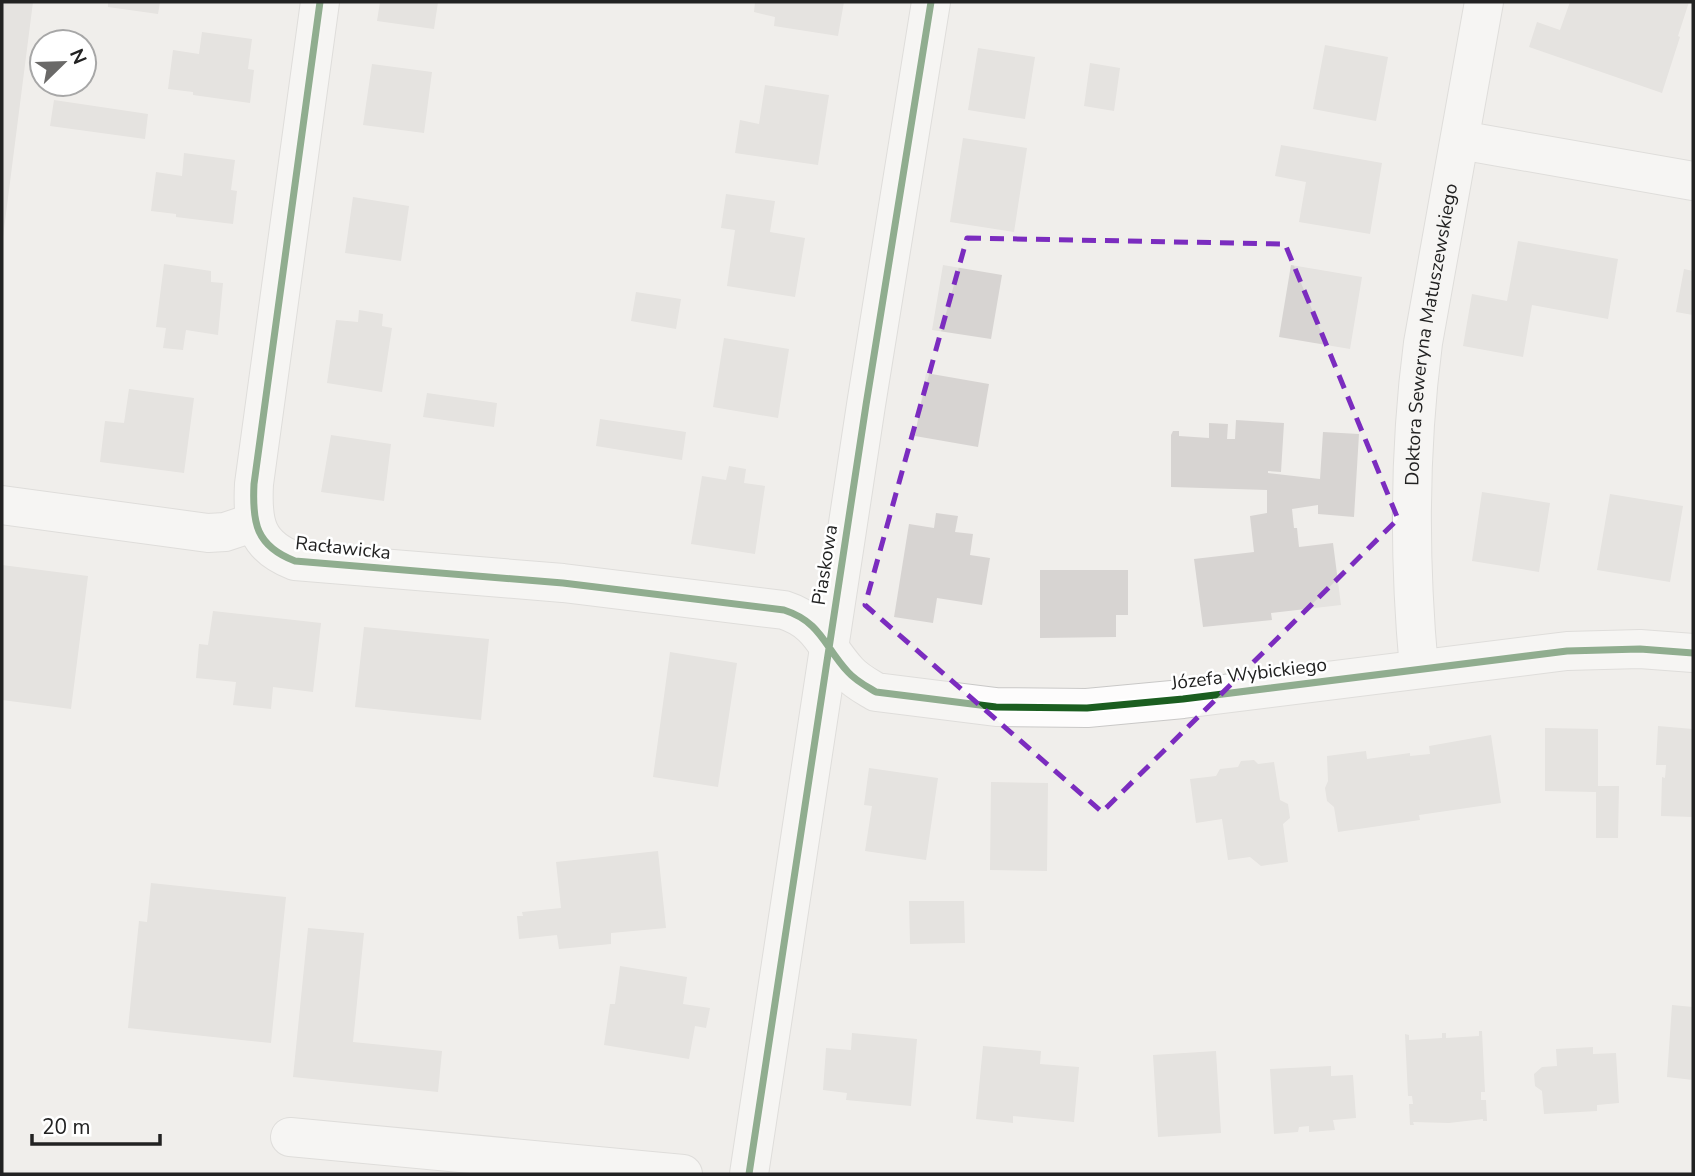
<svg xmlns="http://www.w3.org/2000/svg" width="1695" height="1176" font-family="'Nunito Sans',sans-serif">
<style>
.building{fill:#d7d4d2}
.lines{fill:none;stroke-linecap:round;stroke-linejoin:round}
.minor-casing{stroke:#c9c8c7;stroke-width:40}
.minor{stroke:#fdfcfc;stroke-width:38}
.cycleway-casing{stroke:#fff;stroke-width:11}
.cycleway{stroke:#1b5e20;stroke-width:7}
.marked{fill:none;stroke:#7b2cbf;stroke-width:5;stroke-dasharray:14 9;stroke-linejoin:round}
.labels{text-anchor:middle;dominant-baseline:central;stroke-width:5;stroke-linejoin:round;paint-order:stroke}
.street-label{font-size:19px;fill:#222;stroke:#fff}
</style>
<rect width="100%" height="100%" fill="#f0eeeb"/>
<!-- building -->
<path class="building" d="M2,2H33L3,237H2Z
M108,2H160L158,14L108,7Z
M380,2H438L434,29L377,21Z
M755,2H844L838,36L774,26L775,17L754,12Z
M1570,2H1689L1678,36L1680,37L1662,93L1529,47L1537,22L1560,30Z
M202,32L252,39L248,69L254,70L250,103L193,95V92L168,89L173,50L199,54Z
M1325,45L1388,57L1376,121L1313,109Z
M978,48L1035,57L1025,119L968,110Z
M1090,63L1120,68L1114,111L1084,106Z
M372,64L432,72L424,133L363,125Z
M765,85L829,95L818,165L735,153L740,120L759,124Z
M54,100L148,114L145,139L50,126Z
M963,138L1027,148L1014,232L950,222Z
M1281,145L1382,163L1370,234L1299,222L1306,182L1275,176Z
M184,153L235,160L231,190L237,191L233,224L176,217V214L151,211L156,172L182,176Z
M726,194L775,201L770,232L805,238L795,297L727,286L735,230L721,228Z
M353,197L409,206L401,261L345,253Z
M1518,241L1618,259L1608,319L1532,305L1523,357L1463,346L1472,294L1507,301Z
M164,264L211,271V282L223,283L218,335L186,330L183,350L163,348L166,328L156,327Z
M943,265L1002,275L991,339L932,330Z
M1291,265L1362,277L1350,349L1279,337Z
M1684,269L1693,271V315L1676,312Z
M636,292L681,299L676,329L631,321Z
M359,310L383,314L382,326L392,328L382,392L327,383L336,320L358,322Z
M724,338L789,349L778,418L713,407Z
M926,373L989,384L978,447L915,436Z
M129,389L194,398L184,473L100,462L105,421L124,423Z
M427,393L497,403L494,427L423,417Z
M600,419L686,432L682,460L596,446Z
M1236,420L1284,423L1281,472L1268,471V473L1320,479L1323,432L1359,434L1354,517L1318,514V505L1292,509L1294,528H1297L1299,547L1333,543L1341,605L1271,613L1272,620L1203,627L1194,559L1254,552L1250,516L1267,513V490L1171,487V435L1173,431H1179V436L1209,438V423L1228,424L1227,439H1235Z
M331,435L391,444L384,501L321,492Z
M729,466L746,469L744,483L765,486L755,554L691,544L702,476L726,480Z
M1482,492L1550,503L1539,572L1472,561Z
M1610,494L1683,506L1670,582L1597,570Z
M936,513L958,516L955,532L973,534L970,555L990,558L982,605L937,598L933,623L894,617L909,524L934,528Z
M2,565L88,576L71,709L2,700Z
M1040,570H1128V615H1116V637L1040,638Z
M213,611L321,623L313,692L273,687L271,709L233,705L236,682L196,678L199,644L208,645Z
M364,627L489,639L481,720L355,707Z
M670,652L737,663L718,787L653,777Z
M1658,726L1693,729V817L1661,816L1662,777L1665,778L1666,765H1656Z
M1545,728L1598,729V786H1619L1618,838H1596V792L1545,791Z
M1491,735L1501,803L1419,815L1420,820L1338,832L1334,807L1327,801L1325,788L1328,781L1327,756L1366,751L1367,759L1410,753V756L1430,754L1429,746Z
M1254,760L1258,764L1274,762L1280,800L1288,804L1290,818L1283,824L1288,862L1261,866L1250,857L1228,860L1222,819L1196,823L1190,779L1216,776L1220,769L1238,767L1241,761Z
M869,768L938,778L926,860L865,851L872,806L864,805Z
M991,782L1048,783L1047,871L990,870Z
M658,851L666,928L611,933V944L559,949L557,935L519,939L517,916H523L522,912L561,908L556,862Z
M151,883L286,897L271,1043L128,1028L139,921L147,922Z
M909,901H964L965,943L910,944Z
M308,928L364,933L353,1042L442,1051L438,1092L293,1077Z
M620,966L687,977L683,1004L710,1008L706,1028L695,1026L689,1059L604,1045L610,1004H615Z
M1672,1005L1693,1007V1080L1667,1077Z
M1479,1031H1482L1485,1092H1481V1100H1486L1487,1121H1483V1119L1449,1123L1413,1122L1414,1125H1410L1409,1104H1413L1412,1096H1408L1405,1034L1409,1035V1040L1442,1038V1033H1446V1038L1479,1036Z
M852,1033L917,1039L911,1106L846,1100L847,1093L823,1090L826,1048L851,1050Z
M983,1046L1041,1051L1040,1064L1079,1067L1074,1122L1013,1116V1123L976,1119Z
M1593,1047V1054L1616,1053L1619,1103L1597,1105V1111L1544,1114L1542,1091L1535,1086L1534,1074L1542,1067L1557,1066L1556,1049Z
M1216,1051L1221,1133L1158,1137L1153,1055Z
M1331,1066V1076L1353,1075L1356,1118L1333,1120L1335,1130L1309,1132V1126L1299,1127L1298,1132L1274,1134L1270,1069Z"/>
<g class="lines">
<defs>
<g id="minor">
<path d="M320,2L254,484C252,523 256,546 295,561L563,583L784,610C821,622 824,646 848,672C856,681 866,686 876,692L996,707L1087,708L1183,699L1567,651L1640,649L1693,653"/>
<path d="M1460,140L1693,181"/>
<path d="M2,505L208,533L225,532L255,522"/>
<path id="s1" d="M1419,669C1409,561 1409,450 1423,343L1484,2"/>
<path d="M290,1137L683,1174"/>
<path d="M749,1174L866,405L931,2"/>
</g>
</defs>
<!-- minor casing -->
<use href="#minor" class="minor-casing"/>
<!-- minor -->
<use href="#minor" class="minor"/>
<defs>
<path id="cycleway" d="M320,2L254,484C252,523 256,546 295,561L563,583L784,610C821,622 824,646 848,672C856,681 866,686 876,692L996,707L1087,708L1183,699L1567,651L1640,649L1693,653
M749,1174L866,405L931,2"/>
</defs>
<!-- cycleway casing -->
<use href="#cycleway" class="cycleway-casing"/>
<!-- cycleway -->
<use href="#cycleway" class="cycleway"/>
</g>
<!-- marked area -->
<path d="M0 0H1695V1176H0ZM967,238L1285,244L1398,519L1102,812L865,605Z" fill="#f0eeeb" fill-opacity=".55" fill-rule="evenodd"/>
<path class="marked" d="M967,238L1285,244L1398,519L1102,812L865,605Z"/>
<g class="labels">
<!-- street labels -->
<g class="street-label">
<text stroke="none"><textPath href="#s1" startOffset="336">Doktora Seweryna Matuszewskiego</textPath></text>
<text transform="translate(343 548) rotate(6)">Racławicka</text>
<text transform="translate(825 565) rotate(-81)">Piaskowa</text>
<text transform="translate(1249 674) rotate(-7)">Józefa Wybickiego</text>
</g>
</g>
<!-- border -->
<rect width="1695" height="1176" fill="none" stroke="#222222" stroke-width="7"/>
<!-- north arrow -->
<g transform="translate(63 63) rotate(67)"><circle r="33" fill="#ffffff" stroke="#a7a7a7" stroke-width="2"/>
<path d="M0-5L12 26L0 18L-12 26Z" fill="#6a6968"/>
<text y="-10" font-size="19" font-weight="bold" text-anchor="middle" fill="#222222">N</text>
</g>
<!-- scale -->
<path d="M32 1134v10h128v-10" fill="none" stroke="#222222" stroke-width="3.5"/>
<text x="42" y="1134" font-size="21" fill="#222222" stroke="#ffffff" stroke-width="5" paint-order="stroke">20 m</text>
</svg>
